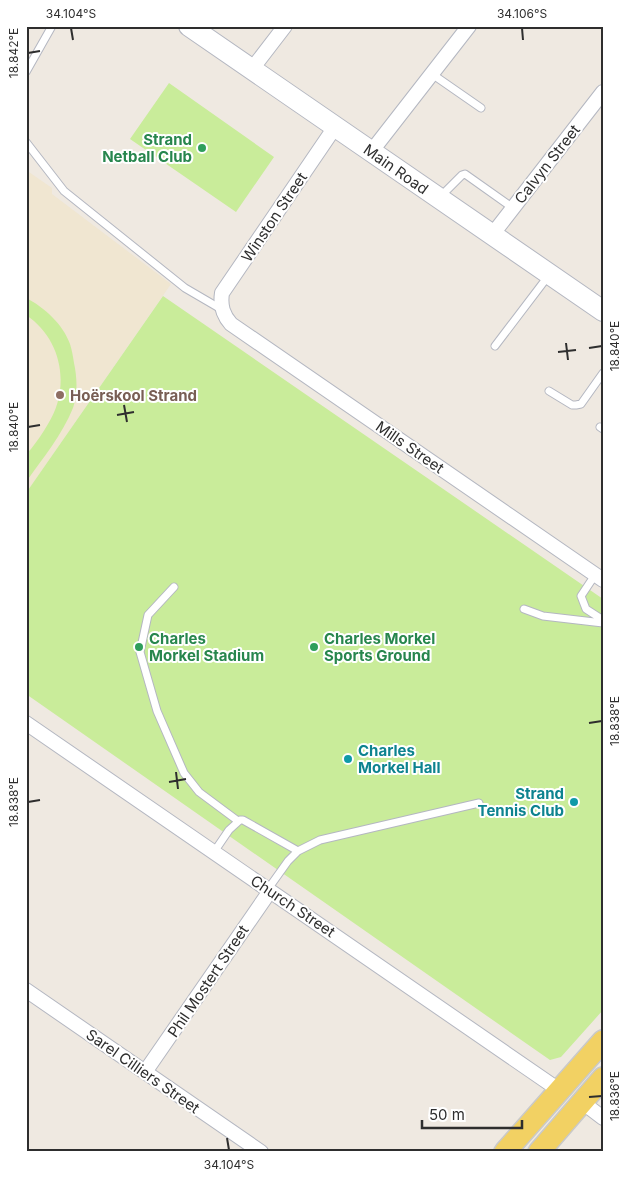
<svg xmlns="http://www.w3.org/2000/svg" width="629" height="1178" font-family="Inter,sans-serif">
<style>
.education{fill:#f0e6d1}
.pitch{fill:#c9ec9a}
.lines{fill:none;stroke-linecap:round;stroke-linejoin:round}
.service-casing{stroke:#b4b7c1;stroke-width:9}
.minor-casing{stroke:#b4b7c1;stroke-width:16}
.secondary-casing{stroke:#b4b7c1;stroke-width:22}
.primary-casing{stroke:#c9c9c9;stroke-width:24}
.service{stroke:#fff;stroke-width:7}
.minor{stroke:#fff;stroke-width:14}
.secondary{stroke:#fff;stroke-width:20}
.primary{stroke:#f2d163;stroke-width:21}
.ticks{fill:none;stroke:#2e2e2e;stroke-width:2}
.leisure-dot{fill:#2e9e5b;stroke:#fff;stroke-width:2}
.education-dot{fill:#8d6e63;stroke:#fff;stroke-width:2}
.culture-dot{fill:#0f9aa8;stroke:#fff;stroke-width:2}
.labels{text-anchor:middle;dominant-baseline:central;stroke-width:4;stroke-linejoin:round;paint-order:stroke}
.leisure-label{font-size:15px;font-weight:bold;fill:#27864d;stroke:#fff;text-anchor:start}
.street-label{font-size:15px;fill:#2e2e2e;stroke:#fff}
.education-label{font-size:15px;font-weight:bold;fill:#785e54;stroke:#fff;text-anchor:start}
.culture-label{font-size:15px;font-weight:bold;fill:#0d838f;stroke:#fff;text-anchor:start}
.neatline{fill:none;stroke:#2e2e2e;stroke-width:2}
.ticks-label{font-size:12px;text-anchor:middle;fill:#2e2e2e}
</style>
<rect width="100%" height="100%" fill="#efe9e1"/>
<!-- education -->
<path class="education" d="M26,170L52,188V194L171,284L26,493Z"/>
<!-- pitch -->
<path class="pitch" d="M169,83L274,157L236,212L130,139Z
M163,296L603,599V1010L561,1057L550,1060L26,694V493Z
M26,298C44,307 63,324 70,344C72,350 73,357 74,363C77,377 78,393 73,408C62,435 43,458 26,482C26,476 24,461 26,456C27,453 29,451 31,449C37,441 43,433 48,424C71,387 62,339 26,315Z"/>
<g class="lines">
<defs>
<path id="service" d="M26,72L52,26
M432,74L481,108
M26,142L64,191L185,288L221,309
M441,196L462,175L465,174L513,208
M495,346L549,275
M549,391L572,405H576L581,404L603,373
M600,427L603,429
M595,575L581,596L586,609L603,620
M174,587L148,615L140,652L157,711L184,773L199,792L238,821
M524,609L543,616L603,623
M214,852L229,830L240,820H243L298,851
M268,889L288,861L298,851L320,840L479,803"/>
<path id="minor" d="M252,69L285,26
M335,127L222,293C220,306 223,315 231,324L603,580
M371,152L469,26
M492,235L603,92
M26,723L559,1090
M26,990L261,1152
M145,1072L270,891
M582,1102L603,1118"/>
<path id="secondary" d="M189,26L603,311"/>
<path id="primary" d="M505,1152L603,1041
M539,1152L603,1078"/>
</defs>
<!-- service casing -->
<use href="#service" class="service-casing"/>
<!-- minor casing -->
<use href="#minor" class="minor-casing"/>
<!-- secondary casing -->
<use href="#secondary" class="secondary-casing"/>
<!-- primary casing -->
<use href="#primary" class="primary-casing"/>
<!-- service -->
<use href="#service" class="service"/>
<!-- minor -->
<use href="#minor" class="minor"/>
<!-- secondary -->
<use href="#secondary" class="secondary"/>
<!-- primary -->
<use href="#primary" class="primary"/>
</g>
<!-- ticks -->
<path class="ticks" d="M71,28L73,40M522,28L523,40M28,53L40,51M566,343L568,360M589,348L602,346M558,352L576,350M124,405L127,422M117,415L134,412M28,427L40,425M589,723L602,721M176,772L178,789M169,782L186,779M28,802L40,800M589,1097L602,1096M227,1138L229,1150"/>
<!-- markers -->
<g class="leisure-dot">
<circle cx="202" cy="148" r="5"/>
<circle cx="139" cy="647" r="5"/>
<circle cx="314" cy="647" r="5"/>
</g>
<circle class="education-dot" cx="60" cy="395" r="5"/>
<g class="culture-dot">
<circle cx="348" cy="759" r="5"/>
<circle cx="574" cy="802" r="5"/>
</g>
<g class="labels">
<!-- leisure labels -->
<g class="leisure-label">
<text x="192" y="139" text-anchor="end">Strand<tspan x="192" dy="17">Netball Club</tspan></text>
<text x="149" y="638">Charles<tspan x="149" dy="17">Morkel Stadium</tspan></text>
<text x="324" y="638">Charles Morkel<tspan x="324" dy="17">Sports Ground</tspan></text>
</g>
<!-- street labels -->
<g class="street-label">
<text transform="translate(547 164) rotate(-52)">Calvyn Street</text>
<text transform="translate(396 169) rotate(35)">Main Road</text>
<text transform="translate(274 217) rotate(-56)">Winston Street</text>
<text transform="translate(410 447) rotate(35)">Mills Street</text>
<text transform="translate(293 906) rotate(34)">Church Street</text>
<text transform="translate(208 981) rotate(-56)">Phil Mostert Street</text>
<text transform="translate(143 1071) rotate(35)">Sarel Cilliers Street</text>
</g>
<!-- education labels -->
<g class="education-label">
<text x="70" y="395">Hoërskool Strand</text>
</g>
<!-- culture labels -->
<g class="culture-label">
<text x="358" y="750">Charles<tspan x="358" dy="17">Morkel Hall</tspan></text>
<text x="564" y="793" text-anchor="end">Strand<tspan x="564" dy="17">Tennis Club</tspan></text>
</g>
</g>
<!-- border -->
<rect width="629" height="1178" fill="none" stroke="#ffffff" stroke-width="55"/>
<!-- scale -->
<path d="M422 1120v8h100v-8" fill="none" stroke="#2e2e2e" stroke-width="2.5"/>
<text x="429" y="1120" font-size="15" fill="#2e2e2e" stroke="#ffffff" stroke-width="4" paint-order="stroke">50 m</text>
<rect x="28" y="28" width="574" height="1122" class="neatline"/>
<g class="ticks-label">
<text x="71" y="18">34.104°S</text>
<text x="522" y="18">34.106°S</text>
<text transform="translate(14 53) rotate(-90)" y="4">18.842°E</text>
<text transform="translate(615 346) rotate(-90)" y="4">18.840°E</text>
<text transform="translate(14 427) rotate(-90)" y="4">18.840°E</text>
<text transform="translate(615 721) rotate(-90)" y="4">18.838°E</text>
<text transform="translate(14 802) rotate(-90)" y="4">18.838°E</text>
<text transform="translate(615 1096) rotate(-90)" y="4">18.836°E</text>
<text x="229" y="1169">34.104°S</text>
</g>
</svg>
